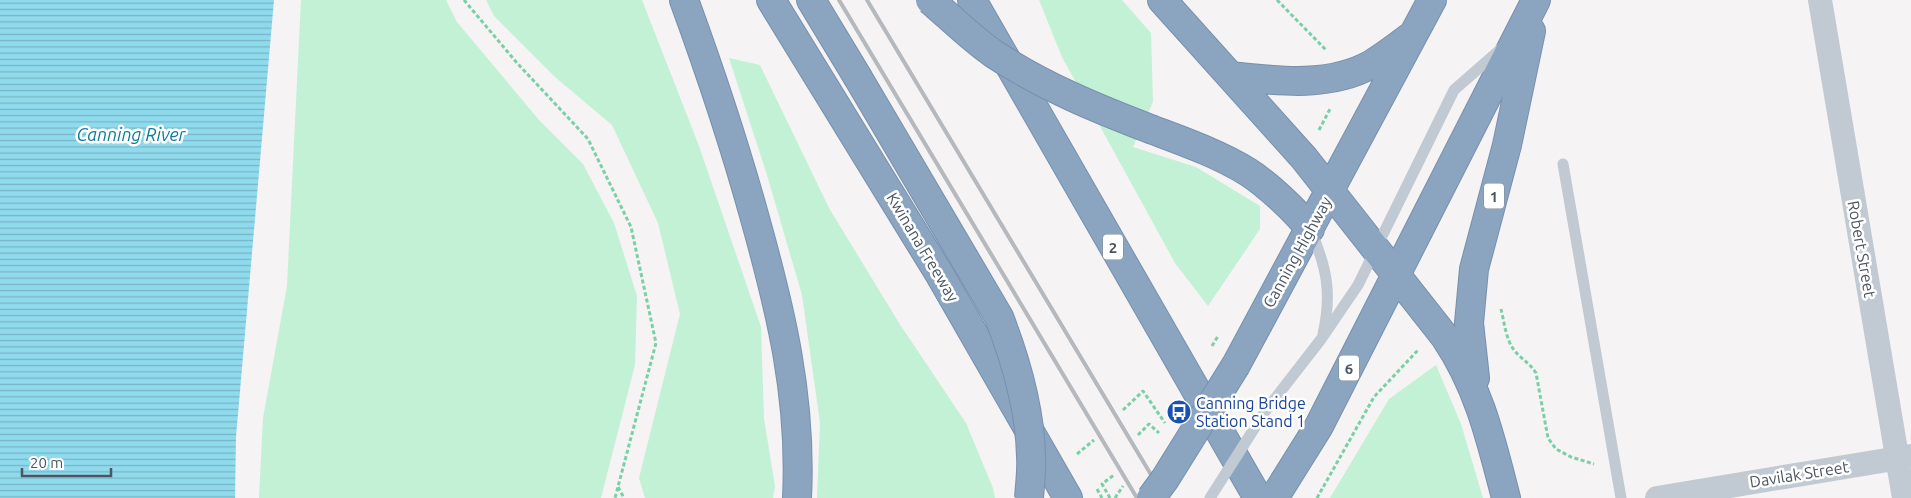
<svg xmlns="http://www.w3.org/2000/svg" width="1911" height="498" font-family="Ubuntu,sans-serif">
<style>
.green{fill:#c3f1d5}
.water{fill:url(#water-rules)}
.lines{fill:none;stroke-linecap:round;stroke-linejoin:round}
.highway-casing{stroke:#7690ad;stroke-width:30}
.path{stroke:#7ad0a6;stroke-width:3;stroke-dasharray:4 2.5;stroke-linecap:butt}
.lane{stroke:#c1cad2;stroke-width:11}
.street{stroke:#c1cad2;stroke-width:24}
.highway{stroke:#8ba5c1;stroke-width:28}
.rail{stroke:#b5b8bd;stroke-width:4}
.highway-bridge-casing{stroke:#7690ad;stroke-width:30;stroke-linecap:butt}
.path-bridge{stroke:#7ad0a6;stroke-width:3;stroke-dasharray:4 2.5;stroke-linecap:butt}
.lane-bridge{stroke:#c1cad2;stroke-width:11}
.highway-bridge{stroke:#8ba5c1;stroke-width:28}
.labels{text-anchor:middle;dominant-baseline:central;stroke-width:5;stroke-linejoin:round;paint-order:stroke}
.shield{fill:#fff;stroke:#808990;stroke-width:1}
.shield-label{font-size:15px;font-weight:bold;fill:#4a5661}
.street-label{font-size:16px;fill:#4a5661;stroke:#fff}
.transit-label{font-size:16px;fill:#164399;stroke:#fff;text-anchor:start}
.water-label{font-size:18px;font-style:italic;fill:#0c7c9b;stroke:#fff}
</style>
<defs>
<pattern id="water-rules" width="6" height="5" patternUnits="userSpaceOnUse" patternTransform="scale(1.25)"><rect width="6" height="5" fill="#90daee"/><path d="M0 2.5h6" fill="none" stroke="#78b4c4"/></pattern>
</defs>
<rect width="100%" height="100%" fill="#f5f3f3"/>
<!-- green -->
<path class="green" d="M301,0H446L457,22L539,120L583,164L614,223L637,296L635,365L601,498H259L263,418L287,286Z
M486,0H642L699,146L761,327L764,419L775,486L773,498H645L639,478L680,314L658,223L612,125L555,77L494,16Z
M1039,0H1122L1151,33L1153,102L1133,147L1196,167L1260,206V229L1208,306L1175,263L1062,57Z
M729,58L760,65L829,208L899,323L966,423L993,488L995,498H817L820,423L802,295L767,175Z
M1436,365L1461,424L1483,498H1330L1389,399Z"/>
<!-- water -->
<path class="water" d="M0,0H274L236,437L235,498H0Z"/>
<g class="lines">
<defs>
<path id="highway" d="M684,0C710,71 734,143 754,215C781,311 802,398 797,498
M771,0L940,275L1068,498
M811,0L857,76
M972,0L1258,498
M1162,0L1304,158L1445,337C1479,387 1491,440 1506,498
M1231,76C1277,81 1329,88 1372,64C1385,56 1398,46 1410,37
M1153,130C1185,142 1219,154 1248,172C1268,185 1295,210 1310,229
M1236,365L1432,0
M1475,378L1469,323L1474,269L1507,145L1531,31
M1274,498L1319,426L1536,0"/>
</defs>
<!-- highway casing -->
<use href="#highway" class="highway-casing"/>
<!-- path -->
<path class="path" d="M464,0L517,63L588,139L631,227L656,343L615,498
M1277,0L1326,50
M1319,130L1330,109
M1501,309C1504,321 1506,340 1514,350C1521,359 1530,363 1536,373L1548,438L1556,449L1571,457L1594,464
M1123,410L1143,391L1165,423
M1138,435L1149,424L1159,433
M1077,454L1094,440
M618,487L624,498
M1097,489L1102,498
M1110,498L1102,484L1114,475
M1317,498L1374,397L1419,349"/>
<!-- lane -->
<path class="lane" d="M1563,164L1621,498
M1311,231C1327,268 1332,294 1323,334
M1266,410L1322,338L1358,285L1454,90L1502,48"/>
<!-- street -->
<path class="street" d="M1820,0L1904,498
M1657,498L1911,456"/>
<!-- highway -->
<use href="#highway" class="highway"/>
<!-- rail -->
<path class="rail" d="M839,0L1137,498
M867,0L1165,498"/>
<defs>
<path id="highway-bridge" d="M930,0C951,18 972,39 994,54C1044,87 1098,109 1153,130
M857,76L999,317C1016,361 1030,408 1031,456C1032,470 1030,484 1029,498
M1151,498L1165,479L1236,365"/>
</defs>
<!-- highway-bridge casing -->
<use href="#highway-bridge" class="highway-bridge-casing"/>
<!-- path-bridge -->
<path class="path-bridge" d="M1212,346L1218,336
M1115,498L1123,486"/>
<!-- lane-bridge -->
<path class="lane-bridge" d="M1210,498L1266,410"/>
<!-- highway-bridge -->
<use href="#highway-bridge" class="highway-bridge"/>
</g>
<!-- icons -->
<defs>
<symbol id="bus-disc" viewBox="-11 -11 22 22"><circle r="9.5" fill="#1a4fb4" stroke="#fff"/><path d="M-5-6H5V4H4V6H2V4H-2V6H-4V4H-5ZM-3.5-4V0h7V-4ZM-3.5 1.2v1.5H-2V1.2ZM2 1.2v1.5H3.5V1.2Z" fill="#fff"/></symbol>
</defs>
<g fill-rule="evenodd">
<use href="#bus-disc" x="1165" y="398" width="28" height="28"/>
</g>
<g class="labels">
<!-- shield labels -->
<g class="shield">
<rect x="1484" y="183.5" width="20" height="25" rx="4"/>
<rect x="1103" y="234.5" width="20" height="25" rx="4"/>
<rect x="1339" y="355.5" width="20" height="25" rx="4"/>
</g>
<g class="shield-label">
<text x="1494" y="196">1</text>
<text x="1113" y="247">2</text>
<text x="1349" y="368">6</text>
</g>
<!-- street labels -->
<g class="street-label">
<text transform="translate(923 247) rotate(59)">Kwinana Freeway</text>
<text transform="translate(1862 249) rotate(80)">Robert Street</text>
<text transform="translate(1297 252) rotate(-61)">Canning Highway</text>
<text transform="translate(1799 474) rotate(-9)">Davilak Street</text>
</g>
<!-- transit labels -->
<g class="transit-label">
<text x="1196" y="403">Canning Bridge<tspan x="1196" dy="18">Station Stand 1</tspan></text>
</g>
<!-- water labels -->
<g class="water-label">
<text x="131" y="134">Canning River</text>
</g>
</g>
<!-- scale -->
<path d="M22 468v8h89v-8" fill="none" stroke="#4a5661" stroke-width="2.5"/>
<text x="30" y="468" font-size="15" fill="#4a5661" stroke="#ffffff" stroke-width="4" paint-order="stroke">20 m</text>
</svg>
